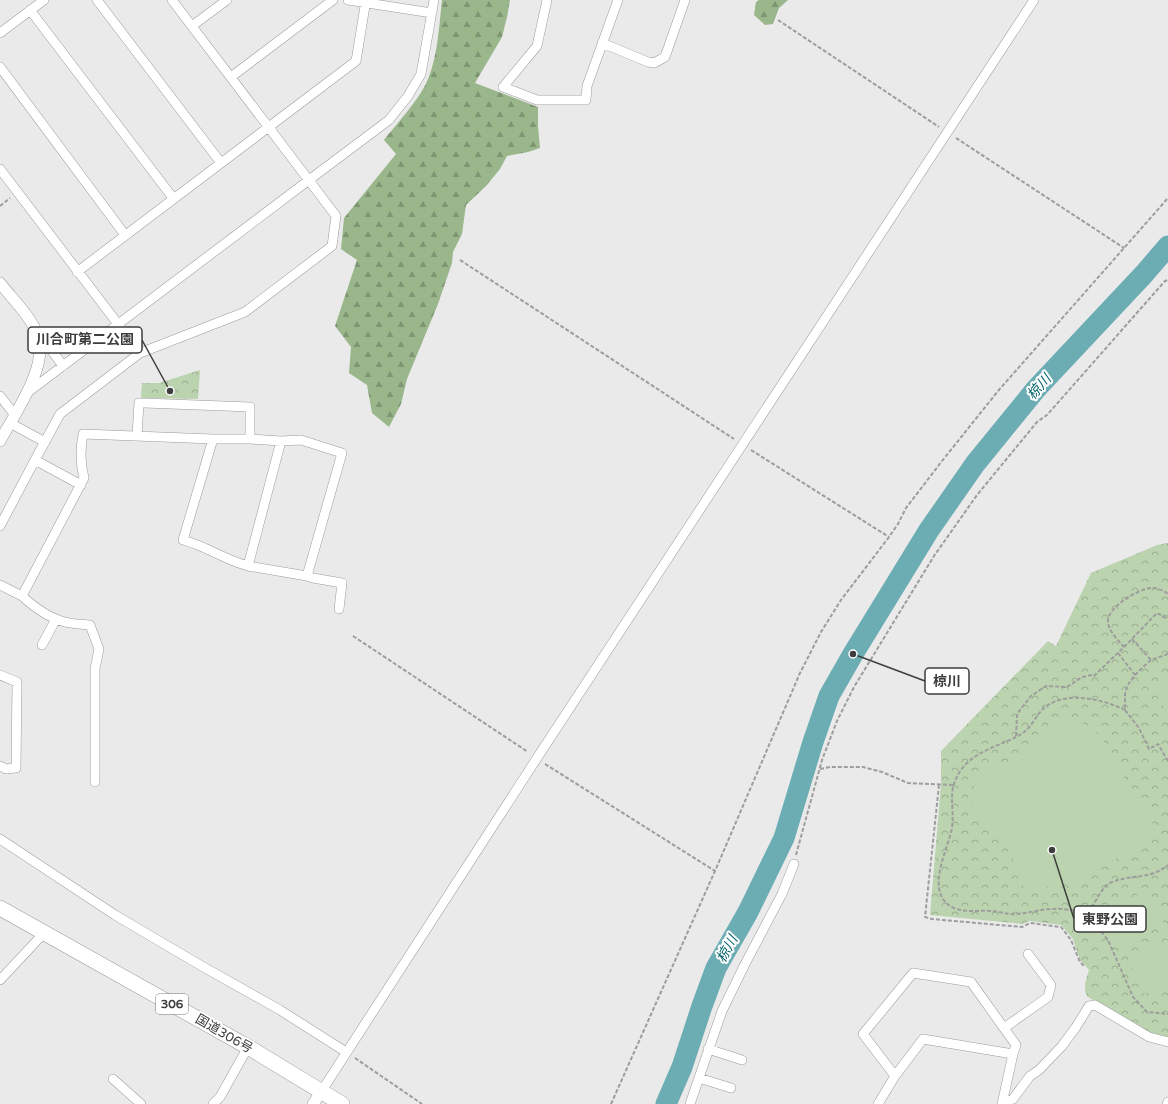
<svg xmlns="http://www.w3.org/2000/svg" width="1168" height="1104" font-family="'Varela Round','Noto Sans JP',sans-serif">
<style>
.forest{fill:url(#forest-firs)}
.park{fill:url(#park-crowns)}
.garden{fill:#bbd4af}
.lines{fill:none;stroke-linecap:round;stroke-linejoin:round}
.river{stroke:#6cadb4;stroke-width:21}
.minor-casing{stroke:#9b9b9c;stroke-width:10}
.tertiary-casing{stroke:#9b9b9c;stroke-width:12}
.trunk-casing{stroke:#9b9b9c;stroke-width:16}
.path{stroke:#9d9d9d;stroke-width:2;stroke-dasharray:4 2;stroke-linecap:butt}
.minor{stroke:#fff;stroke-width:9}
.tertiary{stroke:#fff;stroke-width:11}
.trunk{stroke:#fff;stroke-width:15}
.labels{text-anchor:middle;dominant-baseline:central;stroke-width:4;stroke-linejoin:round;paint-order:stroke}
.shield{fill:#fff;stroke:#777;stroke-width:1}
.shield-label{font-size:12px;font-weight:bold;fill:#3d3d3d}
.street-label{font-size:13px;fill:#3d3d3d;stroke:#fff}
.water-label{font-size:14px;font-style:italic;fill:#006169;stroke:#fff}
.leader{fill:none;stroke:#3d3d3d;stroke-width:1.5}
.callout-dot{fill:#3d3d3d;stroke:#fff;stroke-width:1.5}
.callout{fill:#fff;stroke:#3d3d3d;stroke-width:1.5}
.callout-label{font-size:14px;text-anchor:middle;font-weight:bold;fill:#3d3d3d}
</style>
<defs>
<pattern id="forest-firs" width="22" height="20" patternUnits="userSpaceOnUse"><rect width="22" height="20" fill="#9ab68b"/><path d="M5 1l3.5 6h-7zM16 11l3.5 6h-7z" fill="#7f9573"/></pattern>
<pattern id="park-crowns" width="20" height="18" patternUnits="userSpaceOnUse"><rect width="20" height="18" fill="#bbd4af"/><path d="M2 6a3 3 0 1 1 6 0M12 15a3 3 0 1 1 6 0" fill="none" stroke="#99ad90"/></pattern>
</defs>
<rect width="100%" height="100%" fill="#eaeaeb"/>
<!-- forest -->
<path class="forest" d="M442,0H510L507,17L502,37L475,83L538,107V126L540,148L528,152L507,156L500,169L486,186L466,205L462,234L453,252L452,263L438,304L407,379L401,404L389,427L372,413L367,385L349,373L351,347L335,326L357,260L341,249L344,218L396,154L384,140C398,122 420,99 428,79C438,55 439,26 442,0Z
M759,0H788L779,8L773,24L765,25L754,15L756,2Z"/>
<!-- park -->
<path class="park" d="M200,370L198,399L141,398L142,383H159Z
M1168,543V1043L1088,997C1082,989 1086,980 1089,970L1080,960L1073,939L1061,925L1030,921L1022,924L930,915L941,784V751L1048,641L1056,646L1091,573L1157,545Z"/>
<!-- garden -->
<path class="garden" d="M1168,682V715L1158,698L1160,686Z
M1068,720L1078,722L1093,728L1104,742L1124,778L1150,812L1153,825L1151,834L1143,846L1123,856L1099,865L1087,877L1039,889L1025,888L1019,882L1012,853L1006,842L980,820L973,810L971,800L974,786L982,772L1000,765L1018,764L1059,725Z
M1148,890L1164,924L1122,945L1105,911Z
M1168,940V983L1145,994L1128,959Z"/>
<g class="lines">
<!-- river -->
<path class="river" d="M666,1104L682,1067L702,1006L716,968L748,912L784,838L813,742L829,696L853,654L929,530L975,464L1036,389L1144,274L1168,246"/>
<defs>
<path id="minor" d="M97,0L221,163
M348,0L432,13
M547,0L537,46L503,87L537,100H586L587,86L618,0
M30,10L173,198
M192,26L227,0
M0,33L44,0
M602,43L648,62L654,63L665,57L685,0
M0,67L125,235
M231,77L333,0
M0,169L140,353L60,414L35,460L81,485
M77,272L356,61L366,0
M37,330L63,366
M140,353L245,312L332,246L336,216L172,0
M27,393L309,180L389,120L408,96L421,74L434,0
M0,396L14,414
M10,423L45,442
M137,436L139,403H144L250,407V439
M213,439L183,540C206,546 225,560 248,566
M281,441L301,440L342,453L307,576
M0,526L35,460
M0,585L22,596L84,478C80,463 80,450 83,434L213,439H250L281,441L248,566L307,576L313,578L342,583L339,609
M22,596C34,607 49,618 65,622C72,624 81,624 90,625L99,649L95,669V782
M42,645L56,619
M0,675L17,682L16,768L6,769L0,766
M0,839L115,915L200,965L280,1010L346,1052
M0,980L44,933
M1004,1028L1048,997L1051,985L1028,954
M708,1049L742,1060
M895,1076L863,1034L913,973L971,982L1016,1045L1013,1054
M699,1078L731,1088
M113,1079L141,1104
M321,1092L537,758L1034,0
M1002,1103L1013,1099L1030,1076L1039,1070L1062,1046L1076,1027L1089,1006L1095,1005L1149,1037L1168,1042
M213,1104L220,1097L248,1047
M690,1104L722,1011L745,964L782,894L794,864
M878,1104L895,1076L923,1039L1013,1054L1002,1104
M1167,1104L1168,1102"/>
<path id="tertiary" d="M0,283C13,300 31,316 38,336C49,366 14,415 0,441
M313,1104L321,1092"/>
<path id="trunk" d="M0,908L248,1047L342,1104"/>
</defs>
<!-- minor casing -->
<use href="#minor" class="minor-casing"/>
<!-- tertiary casing -->
<use href="#tertiary" class="tertiary-casing"/>
<!-- trunk casing -->
<use href="#trunk" class="trunk-casing"/>
<!-- path -->
<path class="path" d="M778,20L939,127
M956,138L1124,248
M0,206L10,198
M460,260L734,439
M751,450L889,537
M353,636L528,752
M1132,639L1151,660
M1124,647L1157,613L1168,619
M1118,653L1135,675
M1168,654L1151,660L1144,666L1135,675L1127,686L1125,694V710L1139,728L1149,749L1158,744L1168,761
M1125,710C1102,699 1066,690 1044,708C1035,716 1032,728 1020,735C1002,745 974,751 961,770C946,792 955,805 952,828C948,850 923,894 954,908C966,913 980,910 993,911C1001,912 1009,915 1017,914C1029,913 1041,909 1053,909C1064,908 1075,911 1086,913C1096,905 1100,887 1112,882C1132,874 1150,880 1168,865
M1016,736L1017,714L1031,696L1046,686L1067,687L1082,677L1092,675L1094,676L1124,647C1118,640 1108,631 1108,621C1108,607 1138,589 1151,588C1157,588 1163,590 1168,594
M545,764L715,871
M820,769L830,767H863L882,772L908,783L953,785
M939,785L925,917L932,919L1022,927L1030,923L1061,927L1071,940L1080,962L1085,967
M796,855L822,760L837,721L854,687L934,556L977,495L1037,422L1047,415L1165,281L1168,280
M1086,913L1108,940L1133,997L1147,1012L1168,1014
M355,1058L422,1104
M611,1104L715,871L800,673L821,632L841,600L889,537L898,524L906,508L942,461L998,391L1168,198"/>
<!-- minor -->
<use href="#minor" class="minor"/>
<!-- tertiary -->
<use href="#tertiary" class="tertiary"/>
<!-- trunk -->
<use href="#trunk" class="trunk"/>
</g>
<g class="labels">
<!-- shield labels -->
<rect class="shield" x="156" y="994" width="32" height="20" rx="3"/>
<g class="shield-label">
<text x="172" y="1004">306</text>
</g>
<!-- street labels -->
<g class="street-label">
<text transform="translate(224 1034) rotate(30)">国道306号</text>
</g>
<!-- water labels -->
<g class="water-label">
<text transform="translate(1039 387) rotate(-49)">椋川</text>
<text transform="translate(727 949) rotate(-61)">椋川</text>
</g>
</g>
<!-- callouts -->
<path class="leader" d="M170 391L142 340M853 654L925 681M1052 850L1074 919"/>
<g class="callout-dot">
<circle cx="170" cy="391" r="4"/>
<circle cx="853" cy="654" r="4"/>
<circle cx="1052" cy="850" r="4"/>
</g>
<g class="callout">
<rect x="28" y="327" width="114" height="26" rx="4"/>
<rect x="925" y="668" width="44" height="26" rx="4"/>
<rect x="1074" y="906" width="72" height="26" rx="4"/>
</g>
<g class="callout-label">
<text x="85" y="344">川合町第二公園</text>
<text x="947" y="686">椋川</text>
<text x="1110" y="924">東野公園</text>
</g>
</svg>
